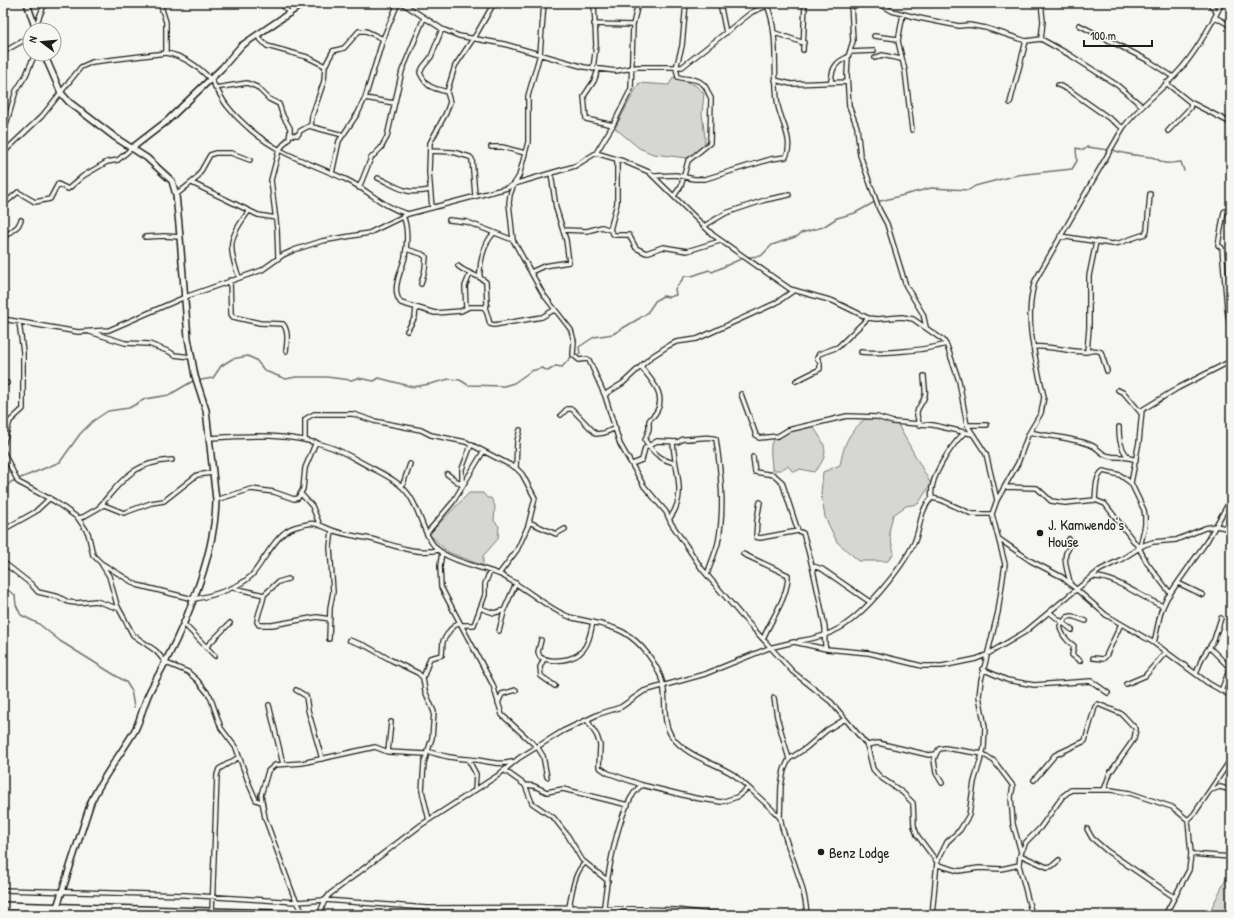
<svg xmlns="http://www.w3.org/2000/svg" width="1234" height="918" font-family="'Patrick Hand',sans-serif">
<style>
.green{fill:#d6d6d2;stroke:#797977}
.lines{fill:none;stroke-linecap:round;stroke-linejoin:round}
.stream{stroke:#727271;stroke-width:1.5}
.street-casing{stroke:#1c1c1c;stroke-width:6}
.secondary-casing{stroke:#1c1c1c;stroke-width:8}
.highway-casing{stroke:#1c1c1c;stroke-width:10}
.street{stroke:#f6f6f2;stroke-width:3.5}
.secondary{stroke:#f6f6f2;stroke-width:5}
.highway{stroke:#f6f6f2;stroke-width:7}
.poi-dot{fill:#1c1c1c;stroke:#f6f6f2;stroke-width:1.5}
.labels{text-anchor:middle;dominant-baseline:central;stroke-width:3;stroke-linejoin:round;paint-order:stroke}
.poi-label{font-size:15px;fill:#1c1c1c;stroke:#f6f6f2;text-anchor:start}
</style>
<rect width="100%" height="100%" fill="#f6f6f2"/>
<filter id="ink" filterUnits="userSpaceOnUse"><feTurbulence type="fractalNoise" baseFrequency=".025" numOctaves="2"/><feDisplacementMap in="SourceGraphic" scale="8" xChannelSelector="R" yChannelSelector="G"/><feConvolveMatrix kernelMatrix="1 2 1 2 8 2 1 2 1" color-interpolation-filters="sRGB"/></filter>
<g filter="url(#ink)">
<!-- green -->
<path class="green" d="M673,77L695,85L704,93L702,114L705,138L704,147L687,158L653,154L639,148L615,128L639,83L669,85Z
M879,418L898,425L931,484L918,504L906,506L893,515L889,532L894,553L888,561H859L837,542L825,517L821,494L823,472L840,465C845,442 847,435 865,419Z
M812,425C825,444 832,453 814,472L800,469L797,471H792L788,466L780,470H772C772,462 770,453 771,445C772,433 802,427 812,425Z
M469,493H483L487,498H491L495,506L494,521L499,526L498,539L483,556V566L448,552L429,534Z
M1231,869V915H1208Z"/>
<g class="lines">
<!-- stream -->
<path class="stream" d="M1113,150C1125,155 1137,155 1151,157C1157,158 1160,162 1165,163C1170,164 1176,162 1181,162L1184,171
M748,257L761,256L772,245L798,236L801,233L823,227L837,218L855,213L873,203L931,188L969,190L975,186L1017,175L1072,169L1077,161L1076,148L1084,150L1087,147L1109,150
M201,380L213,378L221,366L232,359L248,356L256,360L265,371L286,379L296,377H326L351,380L358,378L374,381L379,378L413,387L430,384L449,379L460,380L468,385L504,386L514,383L531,371L542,368L548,371L556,366L562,367L573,355L580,354L579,347L594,337L613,334L640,318L647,313L656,300L663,296L669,297L676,295L675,289L685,276H692L709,270L712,272L743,258
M3,489L11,482L60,462L80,434L93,421L108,411L129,408L145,399L169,395L193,381
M3,587L15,595L16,605L21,615L39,624L60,641L126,682L131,690L134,707"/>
<defs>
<path id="street" d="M160,3L166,22V53
M281,3L290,14
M402,3L442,29L459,36L504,44L584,67L616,71L637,67H682L752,12L774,3
M720,3L726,33
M851,3L853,41L848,57L847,75L849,106L857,127L860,155L879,209L887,224L906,286L923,314L926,327
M882,3L883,6L892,11L919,18L959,26L969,25L986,28L1026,41L1041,39L1070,55L1117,85L1142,106
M1209,3L1217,13
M903,14L898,41L905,71L912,130
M1215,17L1231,26
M594,24L633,25
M1079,25L1149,61L1173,77
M35,27L45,3
M442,29L431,57L423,67L420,73C428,89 432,87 447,92
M775,33L804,43
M257,36L267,46L307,57L325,66
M874,36L898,39
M1041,39L1043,21L1041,3
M803,50L805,3
M3,52L30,37
M850,52L874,51
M875,58L882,55L901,59
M593,69L596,45L594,3
M598,70L594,81L584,96L586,119L613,125
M775,80L791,84L847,82
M831,81C832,69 835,62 848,57
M1166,83L1191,103L1190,108L1168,131
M1058,85L1069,90L1123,128
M215,88L247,83L257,87L269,99L279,104L283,116L290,128V133L289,138L279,150L271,180L277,229L278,258
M365,98L394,103
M1190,102L1231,123
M1010,103L1026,41
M311,126L312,116L324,81L325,66L333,51L344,48L359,31H366L383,39
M5,128L16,91L26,75L35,54
M290,135H298L300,131L309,126L343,135
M491,147H502L525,153
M430,151L453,152L470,157L472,159L475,195
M3,153L42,116L81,67L92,62L166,53C183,56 198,66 210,79C217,87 221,99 228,107C235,116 244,124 252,131C283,157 312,163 347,180C368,190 384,208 408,214L507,188L514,184L519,176L528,142V96L540,54L544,3
M596,153L623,161L649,172L713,235L790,289L833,301L868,318L877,319L902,317L913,319L943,340L947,346L959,381L967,425L986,454L997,500
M332,173L339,141L358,113L365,98L383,39L398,3
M654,176L676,175L694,179H705L771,159L786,157C794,141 781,121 778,106C772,72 780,36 767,5
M378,178C401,188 404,195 430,190
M192,183L258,215L276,218
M359,188L371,158L381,148L387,137L402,71L424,18
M176,195L197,178L210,155L215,153H231L250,160
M674,196L681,186L688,161L710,143L711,98C708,94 707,87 703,84C696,77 686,80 678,77L676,68L682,46L686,3
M3,205L18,192L35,202L50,199L58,184L68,189L83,176L107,162L118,160L132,148
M432,208L429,172L430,143L446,113L450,102L447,92L455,66L477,33L494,3
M1231,212L1225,211L1224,212L1218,245L1222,248L1227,308L1231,334
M403,216C408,227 407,245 405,257C402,270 390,290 401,303L435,313L461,311L469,307H483L486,310L490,324L494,325L542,317L554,310
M449,220L467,222L513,240
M704,226L726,213L765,200L789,195
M564,230L587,231L602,227L610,230L614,235H629L636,248L646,253L663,247L687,251L720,241
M610,230L617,203V159
M1060,236L1112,244L1119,243L1145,234L1147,230L1150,194
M145,237L165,236L180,237
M3,238L18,226L21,220
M406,249L422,254L426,257L425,269L421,284
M458,266C467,274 477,274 486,282L487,304L485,308
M531,272L544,266L569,262L566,240L556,208L551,173
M239,277C227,246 229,237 249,211
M480,277C479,263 484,244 493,234
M230,280L231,314L233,317L260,323L283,324C289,331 287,343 286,351
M793,291L776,303L697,339L676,342L668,346L651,357L623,383L607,393L605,396L620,444L644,486L666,512L671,523L702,569L740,614L793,672L831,702L867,745L873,769L880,777L902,792L913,803L914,826L917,835L937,862L932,915
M466,308L465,286L470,274
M3,319L78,332L109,330L185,297L262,270L283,255L294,250L322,241L369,233L408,214
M407,331L415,317L416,308
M90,332L125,343L149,344L170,352L174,355L191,357
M1033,347C1051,345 1068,352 1086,352C1091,351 1096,349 1101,352L1107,371
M861,352C879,354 929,350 946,344
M1087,352L1089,328V276L1096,242
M641,367C652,381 668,396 655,414C653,417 650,418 649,421V429L645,440C653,453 661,460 675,463
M796,381L820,369V363L817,358L819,354L838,347L868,318
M3,383H7
M1118,390L1124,393L1141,413
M741,394L756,435L759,438L778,436L788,430L847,416L877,417L893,422L933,425L972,434
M605,396L589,360L587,359L579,360L573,355L574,341L571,330L543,294L513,240L509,203L510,195L514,184L575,166L596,153L613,125L631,89L633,25L638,3
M561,415L567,409H572L596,434L604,433L616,428
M920,425C912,406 922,409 925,395C926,390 924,382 924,376
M967,425H987
M1119,427C1119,439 1120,447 1128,457
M1030,432C1044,436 1058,436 1073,440C1079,441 1087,443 1093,446C1099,449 1102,455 1109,456C1118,458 1126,456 1136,460
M209,438C250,435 291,433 330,447C345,452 358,461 372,468C385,475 400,482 409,495C422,513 423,540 442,553C460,564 482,567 501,575C524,586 547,609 570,617C587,622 606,623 623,632C641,642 658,664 663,684C667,701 661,723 673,738C688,757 714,762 734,775C739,779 777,813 780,818C782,821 781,827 783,830C791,858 805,885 807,915
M305,440V419L314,414H353L374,421L421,430L431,435L466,442L516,468L522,474L535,498L528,526L517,550L499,574
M3,445L10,421L23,409V352L19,322
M3,451L18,482L54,501L78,518L83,517L104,505L124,513L151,503L164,501L197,475L212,473
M753,457L755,472L774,475L782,482L798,531
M632,464L642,460L645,448L657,441L678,442L683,439C693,440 708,435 716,439C721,473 725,509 718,543C715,554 710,565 707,575
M516,468L517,441L520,430
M447,474L462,485
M462,484V469L471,445
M400,485L403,484L410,464
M1005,487L1037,488L1051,501L1065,503L1095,500L1105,504L1139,548L1147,563L1170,593
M301,494L312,506L319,523
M932,498C928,479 951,446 964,433
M216,500L251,489L274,492L294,499L298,498L303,489L305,468L316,442
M1095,500C1096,491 1095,477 1103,471L1120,475L1131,483
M760,502L757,520L756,537L760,538L798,531L803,533C813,564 819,596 825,628C826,635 823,641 826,649
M100,506C125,477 133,463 172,460
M78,518L88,533L93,555L101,563L137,585L193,599C209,597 239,588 251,576C264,562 276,532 295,527C316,521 314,523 332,530C344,535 358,536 371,539C394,545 414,555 439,550
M670,518C688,494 674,470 673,442
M529,522L556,534L565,529
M3,530L35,512L50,498
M427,533L453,502L483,452
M999,539L1031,561L1062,577L1106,615L1154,643L1208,683L1231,696
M1069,539L1071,541C1071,547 1068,549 1066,553C1063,562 1069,575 1070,583
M1140,547L1145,525V516L1144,510L1131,483L1139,442L1142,410L1178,388L1231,361
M442,552L440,566L441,587L493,685L502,715L538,748L543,756L547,777
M743,554L788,575C788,598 771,619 763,639
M3,562L31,584L38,592L59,597L68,602L76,603L96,601L117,608
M102,565L109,576L117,605L133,635L156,651L166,663L188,672L197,680L210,696L221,728L236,748L249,784L256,800L261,802
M813,566L822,569L870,602
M1092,577C1114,575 1141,598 1163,606
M1178,583L1203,595
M234,588L264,595L278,582L288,579
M264,595C263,604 258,612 257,622L259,625H272L317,617L330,619
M480,608L494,613L505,610
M1049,612L1072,630
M183,623L215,656
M461,625H474L485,595V584L490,571
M499,631L505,608L516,583
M329,639L330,608L333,592L330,547L332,530
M349,640L366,646L391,660L418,673L423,678L425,691L434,712L432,738L424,763L422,791L429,820
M541,640L538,652L540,657C551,663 574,661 582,651C589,644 591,631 593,622
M799,641C813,639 828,635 840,628C865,613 901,570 914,543C921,528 919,510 932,498L941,500L972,514H992
M1154,643L1161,611L1167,598L1207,541L1231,499
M206,647L230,623
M1209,647L1230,668L1221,691
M1093,658L1103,659L1106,656L1121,624
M544,659L540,667L541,676L555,686
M1080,661L1072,655L1074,646C1067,641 1061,635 1060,626L1067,617L1072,616L1086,621
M982,669L1007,680L1034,685L1091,681L1108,693
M1196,674L1202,658L1214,640L1221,618
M423,678L430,658L442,655L443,641L450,630L459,622
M1126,684L1145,676L1166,652
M296,690L306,696L308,710L322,759
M774,698L777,717L789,759
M498,703L502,694L516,690
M269,705L283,764
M587,720L597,736L600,745L599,767L608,773L642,785L695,798L721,802L737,797L748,788
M867,745L878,743L929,755L936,754
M427,751C448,758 456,758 477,760C490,762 499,765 512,762
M388,752L391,722
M469,761L476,774L475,790
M504,770L525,785L532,803L554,818L568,836L582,860L608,881
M1034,780L1055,755L1085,741L1095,707L1098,704L1122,714L1136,729L1134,739L1110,773L1104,790
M942,783L936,773L934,760L936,754L939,749L945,748L983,754L994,761L1013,786L1011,797L1013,824L1021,852
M525,785L534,786L547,792L563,789L628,805
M1211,790L1220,787L1231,790
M780,818L781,786L784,770L789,759L806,748L827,730L845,719
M1188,820L1194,814L1231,759
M1087,829L1092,838L1107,851L1174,897
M1191,854L1231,857
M1020,855L1047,867L1052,866L1059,860
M937,862L947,842L960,830L969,815L974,782L984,748L985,727L979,696L981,680L998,612L1005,564L992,514L997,500L1018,463L1028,435L1041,413L1044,397C1036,360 1023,319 1035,281L1123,128C1139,106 1161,91 1179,71C1197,51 1210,27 1222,3
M938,865L959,871L979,868L1001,869L1019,865
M3,890L185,895L297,902L325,900L427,908L569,907L676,910L701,913L761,915
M569,907C572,893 574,872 585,863
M212,912L217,775L219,769L239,757
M304,915L293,894L265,818L261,795L268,771L275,765L302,763L375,747L388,752L426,754
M319,915L325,900L330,894L421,825L497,776L519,758L563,731L599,714L621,707L644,691L705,674L769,648L794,642L826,649L869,653L922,666H942L976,659L986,655L1025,632L1100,570L1122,559L1144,545L1153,542L1176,540L1205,528L1216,526L1231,529
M603,915C606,885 617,802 642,785
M1032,915L1019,865L1020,855L1026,842L1040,828L1063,796L1071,790H1111L1130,793L1172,807L1188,820L1191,854L1189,870L1165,915"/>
<path id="secondary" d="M27,3L36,30
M44,54L61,93L69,102L116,138L147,158L172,181L176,195L179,225L188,338L195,376L206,410L216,500C215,561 181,635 152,687C144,701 142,716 135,730C121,754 103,776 91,802L57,907
M132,148L167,121L222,68L241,46L304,3"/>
<path id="highway" d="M3,906L308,915"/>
</defs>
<!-- street casing -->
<use href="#street" class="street-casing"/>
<!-- secondary casing -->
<use href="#secondary" class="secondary-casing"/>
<!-- highway casing -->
<use href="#highway" class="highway-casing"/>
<!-- street -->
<use href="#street" class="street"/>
<!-- secondary -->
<use href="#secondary" class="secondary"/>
<!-- highway -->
<use href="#highway" class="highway"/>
</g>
</g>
<!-- markers -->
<g class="poi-dot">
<circle cx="1040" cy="533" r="4"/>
<circle cx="821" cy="852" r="4"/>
</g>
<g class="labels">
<!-- poi labels -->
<g class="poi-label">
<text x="1048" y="524">J. Kamwendo's<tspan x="1048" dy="17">House</tspan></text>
<text x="829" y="852">Benz Lodge</text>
</g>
</g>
<!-- margin -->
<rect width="1234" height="918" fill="none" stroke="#f6f6f2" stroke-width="16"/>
<rect x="8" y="8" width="1218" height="902" fill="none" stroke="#1c1c1c" stroke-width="1.5" filter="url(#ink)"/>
<!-- north arrow -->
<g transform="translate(42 42) rotate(286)"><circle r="19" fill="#f6f6f2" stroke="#9f9f9c"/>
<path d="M0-3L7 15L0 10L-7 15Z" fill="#1c1c1c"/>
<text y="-6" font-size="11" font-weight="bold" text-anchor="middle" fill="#1c1c1c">N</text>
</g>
<!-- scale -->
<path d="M1084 40v6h68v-6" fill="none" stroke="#1c1c1c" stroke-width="2"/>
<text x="1090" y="40" font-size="12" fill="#1c1c1c" stroke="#f6f6f2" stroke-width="3" paint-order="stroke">100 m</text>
</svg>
